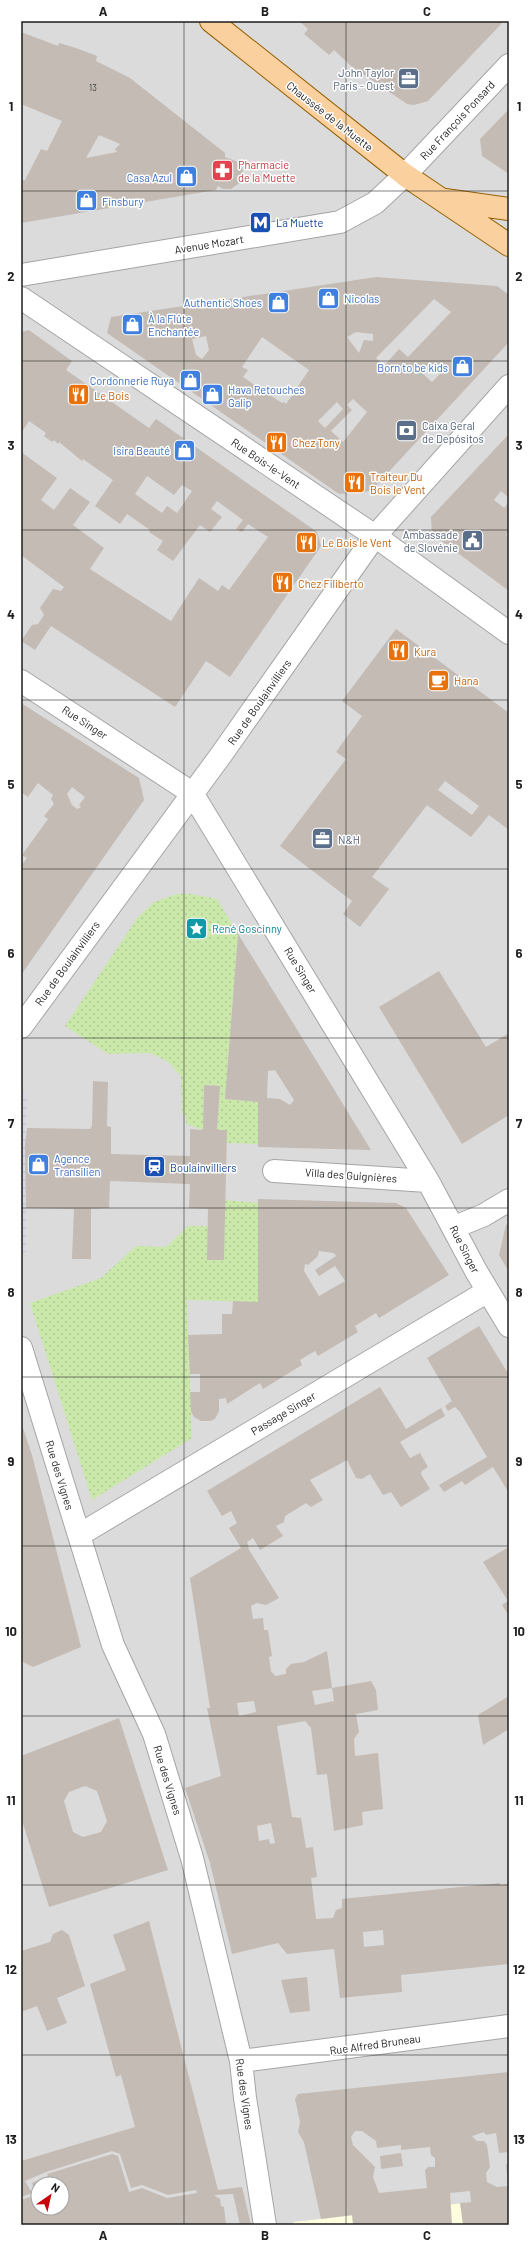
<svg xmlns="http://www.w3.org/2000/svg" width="530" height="2246" font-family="Barlow,sans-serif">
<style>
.residential{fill:#dcdbdb;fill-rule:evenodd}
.education{fill:#fefdde}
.grass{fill:url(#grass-dots)}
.plaza{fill:url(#plaza-grid)}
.building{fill:#c3bbb4;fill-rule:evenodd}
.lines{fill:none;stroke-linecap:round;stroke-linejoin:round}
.minor-casing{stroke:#a5a5a5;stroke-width:24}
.major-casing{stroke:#956103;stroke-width:24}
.minor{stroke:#fff;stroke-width:22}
.major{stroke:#fad09e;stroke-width:22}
.grid{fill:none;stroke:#1e1e1e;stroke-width:1;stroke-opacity:0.55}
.labels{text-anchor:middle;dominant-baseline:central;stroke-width:3;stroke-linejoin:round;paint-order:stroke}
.number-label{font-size:9px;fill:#474544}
.service-label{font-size:11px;fill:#4e5e75;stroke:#fff;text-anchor:end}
.street-label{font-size:11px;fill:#1e1e1e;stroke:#fff}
.health-label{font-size:11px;fill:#be3a42;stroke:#fff;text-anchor:start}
.shop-label{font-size:11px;fill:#366cbe;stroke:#fff;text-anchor:end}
.transit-label{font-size:11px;fill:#164399;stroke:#fff;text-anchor:start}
.food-label{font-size:11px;fill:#c56008;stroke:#fff;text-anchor:start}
.culture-label{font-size:11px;fill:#0d838f;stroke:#fff;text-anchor:start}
.neatline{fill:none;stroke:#1e1e1e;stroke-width:1.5}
.grid-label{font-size:13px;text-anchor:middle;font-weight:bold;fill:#1e1e1e}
</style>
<defs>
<pattern id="grass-dots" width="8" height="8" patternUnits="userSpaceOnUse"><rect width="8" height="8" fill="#cbe8ab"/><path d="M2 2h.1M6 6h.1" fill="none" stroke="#aec793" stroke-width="1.8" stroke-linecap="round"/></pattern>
<pattern id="plaza-grid" width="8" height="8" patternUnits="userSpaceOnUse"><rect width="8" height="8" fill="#d9d9e5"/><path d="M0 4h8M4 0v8" fill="none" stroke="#babac4"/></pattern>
</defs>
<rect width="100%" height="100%" fill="#efebe4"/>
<!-- residential -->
<path class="residential" d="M21,21H509V2225H21ZM38,2184H62V2208H38Z"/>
<!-- education -->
<path class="education" d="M509,2198V2225H294L293,2222Z"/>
<!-- grass -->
<path class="grass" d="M177,894H191L217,899L238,934L225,1099L258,1102V1144L226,1143L217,1130L220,1086L204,1085L203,1130L186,1124V1117L182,1112L181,1076L167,1061L150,1053L108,1054L65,1026L138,917L154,902Z
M225,1200L258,1203V1302L187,1300L192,1438L92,1500L30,1303L101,1278L136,1246L166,1247L188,1226H208L207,1260H224Z"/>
<!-- plaza -->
<path class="plaza" d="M21,1091L27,1094L25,1145L26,1252H21Z"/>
<!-- building -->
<path class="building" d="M299,21H504L428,101L414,105L407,104L351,66L334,50L329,55L304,34L308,29Z
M21,32L58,46L59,43L76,48L97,56L96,61L130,78L225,153V157L238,162L243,170L241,182L231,189H223L218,186L216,190L21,223V181L25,180L41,149L47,151L62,121L21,104ZM99,135L120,144L115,149L117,152L86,158Z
M509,109V174L482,156L480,139Z
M376,277L497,286L509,295V342L371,491L339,494L107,333L111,317ZM434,299L451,312L408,357L399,349L384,366L376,358ZM356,332L373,334V341L364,340L359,353L347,337ZM206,336L209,350L202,359L196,355L192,339ZM262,337L309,370L286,404L284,402L282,403L243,377L248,370L242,367ZM429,363L440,374L432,382L421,372ZM353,399L367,412L343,442L331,431L352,410L347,405ZM337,402L343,409L325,428L318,421Z
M29,330L72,361L66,370L119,407L149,428L156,419L317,532L321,546L230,677L206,661L175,707L51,626L35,650L21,641L32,625L38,624L44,615L40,608L53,589L61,591L64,587L21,555V452L57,478L41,500L54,510L70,488L90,502L73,525L104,548L90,569L171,621L199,578L218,591L222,585L229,590L268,537L248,524L242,532L236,529L243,520L217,501L211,509L222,517L210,532L200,525L173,561L157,550L163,541L149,532L150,530L127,514L120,524L95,506L113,480L83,459L82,461L59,442L58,444L54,440L52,442L44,436L46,433L29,421L21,433V332ZM147,476L174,495L182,485L192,491L177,513L167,506L162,513L135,494Z
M509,434V498L501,491L494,500L504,508L509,502V532L506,535L509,537V591L432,534L431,517Z
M396,629L509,713V830L489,815L471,837L427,805L372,877L389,889L360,927L343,914L352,901L280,846L346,759L336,752L362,716L342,701ZM445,781L479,806L472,815L438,790Z
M21,703L139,778L144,800L21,975V866L27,858L22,855L48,819L44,816L54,804L51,799L53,795L38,783L28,797L21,792ZM72,787L85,797L79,805L81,807L77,809L72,805L67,794Z
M238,934L324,1073L371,1150L258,1147V1102L225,1099ZM275,1070L294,1100L290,1105L280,1099L267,1098L268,1071Z
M439,971L486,1047L509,1033V1115L462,1144L379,1007Z
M93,1081L108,1082L107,1126L111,1127V1154L190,1156V1129L203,1130L204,1085L220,1086L217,1130H227L224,1260H207L208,1209L189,1208L190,1184L110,1181L109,1208L91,1209V1259H72L74,1209L26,1208L25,1145L27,1128L90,1129L92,1126Z
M258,1199L396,1203L406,1208L449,1275L379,1318L376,1313L355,1326L358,1332L318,1356L315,1351L300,1360L302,1365L263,1389L260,1383L227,1404L226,1398L219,1399V1411L215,1419L210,1421H201L194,1417L191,1411L190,1392H200V1374H190L188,1335L222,1334V1314H232L233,1301L258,1302ZM319,1251L334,1253L336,1256L315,1270L319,1276L335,1266L345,1281L319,1296L304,1271L305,1264L308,1265L318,1256Z
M509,1223V1272L499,1255L506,1225Z
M479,1326L509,1375V1493L493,1467L465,1485L462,1481L444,1492L439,1485L487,1457L460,1412L455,1407L448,1411L445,1406L452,1401L427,1358Z
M380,1387L406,1429L441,1408L445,1416L400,1442L410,1458L420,1453L428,1467L422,1471L421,1474L430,1489L401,1507L391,1492L383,1495L370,1474L362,1479L356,1478L347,1460L310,1480L323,1500L311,1507L306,1503L285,1516L284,1522L276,1526L283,1536L260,1550L253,1538L247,1542L249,1547L248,1548L279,1598L266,1605L257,1603L251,1606L253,1619L263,1618L264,1630H268L272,1656L269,1657L271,1671L275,1676L286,1674V1669L291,1664L304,1662L327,1651L332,1688L312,1691L315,1705L334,1701L332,1688L371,1681L376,1690L378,1710L356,1714L359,1732L354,1739L355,1756L378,1753L383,1809L362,1812L363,1825L334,1831L327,1774L317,1775L311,1728L305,1721L277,1726L292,1817L301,1818L306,1848L313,1847L317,1877L311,1878L316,1919L333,1918L336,1910L342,1908V1899L500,1883V1885L509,1884V1964L401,1975L402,1992L340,1998L334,1949L287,1954L278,1943L232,1954L210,1863L185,1788L221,1776L207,1708H210L190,1578L241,1548L229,1528L237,1523L231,1511L222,1516L207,1491ZM254,1701L256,1712L239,1716L237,1703ZM271,1823L275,1843L270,1844L269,1839L259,1841L257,1826ZM383,1930L384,1945L364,1947L363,1932Z
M21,1422L32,1455L81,1647L33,1667L23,1662L21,1653Z
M509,1547V1616L502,1605L508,1601L483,1562Z
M509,1696V1729L483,1745L478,1715Z
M119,1718L168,1870L49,1907L21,1817V1756ZM85,1786L97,1791L107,1821L101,1832L83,1837L73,1832L64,1801L69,1792Z
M149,1921L218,2190L242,2187L251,2225H240L233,2194L214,2195L220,2199L221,2206L224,2207L226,2225H21V2200L37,2195L38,2208H62V2184H38V2190L34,2189L32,2183L48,2176L47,2174L112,2154L118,2156L129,2192L142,2188L167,2198L197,2193L196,2190L168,2195L142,2185L131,2188L120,2154L112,2151L46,2172L25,2181L32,2193L21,2197V2161L135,2127L121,2075L116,2077L90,1984L126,1970L113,1935Z
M62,1930L69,1935L85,1986L57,1998L67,2023L47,2031L37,2006L21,2012V1951L50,1942L53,1934Z
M307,1977L310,2011L290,2013L281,1980Z
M509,2072V2152L499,2153L496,2133L486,2135L484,2132L472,2136L477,2141H484L487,2145L490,2167L486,2173L487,2182L497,2187L508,2186L506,2164H509V2225H463L460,2203L471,2202L470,2191L450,2193L452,2225H353L352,2215L321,2219L304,2142L298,2132L300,2122L295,2099L298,2094ZM355,2131H362L376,2141L377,2148L401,2145V2150L430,2147L431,2155L435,2158V2167H428L425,2170L427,2188L379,2193L373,2177L375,2167L353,2145L351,2137Z
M401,2153L403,2166L381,2169L380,2156Z"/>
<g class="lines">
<defs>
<path id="minor" d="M21,275L340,222L375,203L405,175L509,65
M21,298L375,536L509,633
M21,681L192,793L428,1181L476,1271L509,1326
M21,1027L221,755L375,536L509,386
M274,1171L428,1181
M455,1227L484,1215L509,1200
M21,1348L113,1645L154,1734L192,1858L241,2061L245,2098L265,2225
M79,1535L488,1291
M241,2061L509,2026"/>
<path id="major" d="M211,21L405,175L509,245
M445,200L509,209"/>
</defs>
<!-- minor casing -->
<use href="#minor" class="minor-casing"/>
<!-- major casing -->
<use href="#major" class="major-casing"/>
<!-- minor -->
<use href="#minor" class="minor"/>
<!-- major -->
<use href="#major" class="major"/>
</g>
<!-- grid -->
<path class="grid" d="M184,21V2225M346,21V2225M21,191H509M21,361H509M21,530H509M21,700H509M21,869H509M21,1038H509M21,1208H509M21,1377H509M21,1546H509M21,1716H509M21,1885H509M21,2055H509"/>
<!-- icons -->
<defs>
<symbol id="office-square" viewBox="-11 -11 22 22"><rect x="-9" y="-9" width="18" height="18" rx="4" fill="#5c6f8a" stroke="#fff"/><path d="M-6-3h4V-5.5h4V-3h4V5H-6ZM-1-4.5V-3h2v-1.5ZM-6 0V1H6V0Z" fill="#fff"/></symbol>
<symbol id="pharmacy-square" viewBox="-11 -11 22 22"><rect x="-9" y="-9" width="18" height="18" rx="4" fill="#e0444e" stroke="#fff"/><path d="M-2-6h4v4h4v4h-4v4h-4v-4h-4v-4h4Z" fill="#fff"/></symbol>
<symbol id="shop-square" viewBox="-11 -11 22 22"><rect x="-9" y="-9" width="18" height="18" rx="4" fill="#3f7fe0" stroke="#fff"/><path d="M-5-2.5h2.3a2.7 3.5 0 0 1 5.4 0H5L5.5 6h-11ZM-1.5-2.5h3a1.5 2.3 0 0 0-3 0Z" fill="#fff"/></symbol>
<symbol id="metro-square" viewBox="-11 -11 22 22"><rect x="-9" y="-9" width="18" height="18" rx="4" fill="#1a4fb4" stroke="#fff"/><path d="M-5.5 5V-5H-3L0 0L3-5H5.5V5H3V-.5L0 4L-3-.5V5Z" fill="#fff"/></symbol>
<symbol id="restaurant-square" viewBox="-11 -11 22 22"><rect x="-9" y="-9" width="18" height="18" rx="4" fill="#e8710a" stroke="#fff"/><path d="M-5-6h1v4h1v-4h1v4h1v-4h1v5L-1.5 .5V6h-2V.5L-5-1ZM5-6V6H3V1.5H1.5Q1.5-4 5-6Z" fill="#fff"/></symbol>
<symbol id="bank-square" viewBox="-11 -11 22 22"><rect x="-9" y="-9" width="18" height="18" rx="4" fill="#5c6f8a" stroke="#fff"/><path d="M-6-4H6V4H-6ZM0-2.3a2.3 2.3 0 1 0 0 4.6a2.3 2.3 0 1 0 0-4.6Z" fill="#fff"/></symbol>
<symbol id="civic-square" viewBox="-11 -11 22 22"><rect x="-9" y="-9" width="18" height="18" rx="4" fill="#5c6f8a" stroke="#fff"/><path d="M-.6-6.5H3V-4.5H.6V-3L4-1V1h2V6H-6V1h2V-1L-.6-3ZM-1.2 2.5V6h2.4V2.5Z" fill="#fff"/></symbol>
<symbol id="cafe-square" viewBox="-11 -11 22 22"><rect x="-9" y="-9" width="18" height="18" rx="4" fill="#e8710a" stroke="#fff"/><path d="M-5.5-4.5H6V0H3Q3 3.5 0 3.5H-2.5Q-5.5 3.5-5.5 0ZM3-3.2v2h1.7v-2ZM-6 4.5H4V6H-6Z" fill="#fff"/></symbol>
<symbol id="sight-square" viewBox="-11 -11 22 22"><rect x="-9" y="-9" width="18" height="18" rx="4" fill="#0f9aa8" stroke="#fff"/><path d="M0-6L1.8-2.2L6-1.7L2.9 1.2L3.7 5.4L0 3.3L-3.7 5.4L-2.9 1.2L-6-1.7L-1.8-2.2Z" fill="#fff"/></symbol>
<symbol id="station-square" viewBox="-11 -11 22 22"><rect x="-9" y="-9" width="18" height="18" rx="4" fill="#1a4fb4" stroke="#fff"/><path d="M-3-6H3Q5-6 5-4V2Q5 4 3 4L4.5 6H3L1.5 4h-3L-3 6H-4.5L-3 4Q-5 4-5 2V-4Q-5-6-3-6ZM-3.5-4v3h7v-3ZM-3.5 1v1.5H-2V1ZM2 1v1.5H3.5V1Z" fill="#fff"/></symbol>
</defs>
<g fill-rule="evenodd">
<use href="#office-square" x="396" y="66" width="25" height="25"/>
<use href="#pharmacy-square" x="210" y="158" width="25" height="25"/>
<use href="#shop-square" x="174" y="164" width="25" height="25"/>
<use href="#shop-square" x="74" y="188" width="25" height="25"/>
<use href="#metro-square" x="248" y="210" width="25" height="25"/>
<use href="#shop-square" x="316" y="286" width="25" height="25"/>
<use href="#shop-square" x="266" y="290" width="25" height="25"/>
<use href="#shop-square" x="120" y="312" width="25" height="25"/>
<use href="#shop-square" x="450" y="354" width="25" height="25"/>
<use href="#shop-square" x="178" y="368" width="25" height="25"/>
<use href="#restaurant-square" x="66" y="382" width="25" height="25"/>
<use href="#shop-square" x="200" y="382" width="25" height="25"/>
<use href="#bank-square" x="394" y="418" width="25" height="25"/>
<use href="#restaurant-square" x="264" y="430" width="25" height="25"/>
<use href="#shop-square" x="172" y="438" width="25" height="25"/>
<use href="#restaurant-square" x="342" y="470" width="25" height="25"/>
<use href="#civic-square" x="460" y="528" width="25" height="25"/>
<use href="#restaurant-square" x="294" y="530" width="25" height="25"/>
<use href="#restaurant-square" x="270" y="570" width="25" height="25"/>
<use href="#restaurant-square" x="386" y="638" width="25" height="25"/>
<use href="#cafe-square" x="426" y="668" width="25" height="25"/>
<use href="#office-square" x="310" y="826" width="25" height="25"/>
<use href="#sight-square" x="184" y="916" width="25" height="25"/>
<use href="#shop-square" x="26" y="1152" width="25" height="25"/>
<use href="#station-square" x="142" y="1154" width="25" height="25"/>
</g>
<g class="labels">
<!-- number labels -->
<g class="number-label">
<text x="93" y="87">13</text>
</g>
<!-- service labels -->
<g class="service-label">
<text x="394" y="72">John Taylor<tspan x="394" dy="13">Paris - Ouest</tspan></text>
<text x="422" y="425" text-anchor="start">Caixa Geral<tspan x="422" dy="13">de Depósitos</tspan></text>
<text x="458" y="534">Ambassade<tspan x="458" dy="13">de Slovénie</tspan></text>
<text x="338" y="839" text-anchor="start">N&amp;H</text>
</g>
<!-- street labels -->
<g class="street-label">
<text transform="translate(330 116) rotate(38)">Chaussée de la Muette</text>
<text transform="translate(457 120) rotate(-47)">Rue François Ponsard</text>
<text transform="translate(209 244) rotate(-9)">Avenue Mozart</text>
<text transform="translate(266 463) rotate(34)">Rue Bois-le-Vent</text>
<text transform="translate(259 702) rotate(-55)">Rue de Boulainvilliers</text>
<text transform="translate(85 722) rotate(33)">Rue Singer</text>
<text transform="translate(67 963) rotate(-54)">Rue de Boulainvilliers</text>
<text transform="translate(301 970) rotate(59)">Rue Singer</text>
<text transform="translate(351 1175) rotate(4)">Villa des Guignières</text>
<text transform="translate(465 1249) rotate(63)">Rue Singer</text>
<text transform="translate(283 1413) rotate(-31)">Passage Singer</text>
<text transform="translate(60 1475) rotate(73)">Rue des Vignes</text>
<text transform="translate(168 1780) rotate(73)">Rue des Vignes</text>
<text transform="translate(375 2044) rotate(-8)">Rue Alfred Bruneau</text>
<text transform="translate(245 2094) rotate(82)">Rue des Vignes</text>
</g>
<!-- health labels -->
<g class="health-label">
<text x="238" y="164">Pharmacie<tspan x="238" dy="13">de la Muette</tspan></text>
</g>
<!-- shop labels -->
<g class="shop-label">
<text x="172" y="177">Casa Azul</text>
<text x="102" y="201" text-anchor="start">Finsbury</text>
<text x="344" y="298" text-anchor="start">Nicolas</text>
<text x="262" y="302">Authentic Shoes</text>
<text x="148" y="318" text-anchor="start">À la Flûte<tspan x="148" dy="13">Enchantée</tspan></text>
<text x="448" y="367">Born to be kids</text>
<text x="174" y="380">Cordonnerie Ruya</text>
<text x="228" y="389" text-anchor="start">Hava Retouches<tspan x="228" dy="13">Galip</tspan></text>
<text x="170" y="450">Isira Beauté</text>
<text x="54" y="1158" text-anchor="start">Agence<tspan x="54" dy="13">Transilien</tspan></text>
</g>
<!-- transit labels -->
<g class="transit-label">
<text x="276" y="222">La Muette</text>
<text x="170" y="1167">Boulainvilliers</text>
</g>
<!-- food labels -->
<g class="food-label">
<text x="94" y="395">Le Bois</text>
<text x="292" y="442">Chez Tony</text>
<text x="370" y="476">Traiteur Du<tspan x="370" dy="13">Bois le Vent</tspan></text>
<text x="322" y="542">Le Bois le Vent</text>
<text x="298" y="583">Chez Filiberto</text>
<text x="414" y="651">Kura</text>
<text x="454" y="680">Hana</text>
</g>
<!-- culture labels -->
<g class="culture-label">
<text x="212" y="928">René Goscinny</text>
</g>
</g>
<!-- border -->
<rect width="530" height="2246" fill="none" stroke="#ffffff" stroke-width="44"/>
<!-- north arrow -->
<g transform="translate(50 2196) rotate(34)"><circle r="19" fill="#ffffff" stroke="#a5a5a5"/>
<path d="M0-3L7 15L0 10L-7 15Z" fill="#c80409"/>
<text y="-6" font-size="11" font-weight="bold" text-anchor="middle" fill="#1e1e1e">N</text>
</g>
<rect x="22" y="22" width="486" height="2202" class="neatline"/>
<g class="grid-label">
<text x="103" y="16">A</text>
<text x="265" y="16">B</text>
<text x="427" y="16">C</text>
<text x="11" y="111">1</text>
<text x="519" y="111">1</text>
<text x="11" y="281">2</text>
<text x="519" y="281">2</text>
<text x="11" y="450">3</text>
<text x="519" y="450">3</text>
<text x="11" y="619">4</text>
<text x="519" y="619">4</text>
<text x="11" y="789">5</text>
<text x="519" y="789">5</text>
<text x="11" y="958">6</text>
<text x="519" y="958">6</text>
<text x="11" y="1128">7</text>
<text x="519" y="1128">7</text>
<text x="11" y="1297">8</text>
<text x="519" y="1297">8</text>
<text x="11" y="1466">9</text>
<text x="519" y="1466">9</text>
<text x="11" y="1636">10</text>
<text x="519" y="1636">10</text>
<text x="11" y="1805">11</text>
<text x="519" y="1805">11</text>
<text x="11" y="1974">12</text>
<text x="519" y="1974">12</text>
<text x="11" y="2144">13</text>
<text x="519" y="2144">13</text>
<text x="103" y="2240">A</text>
<text x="265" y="2240">B</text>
<text x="427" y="2240">C</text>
</g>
</svg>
